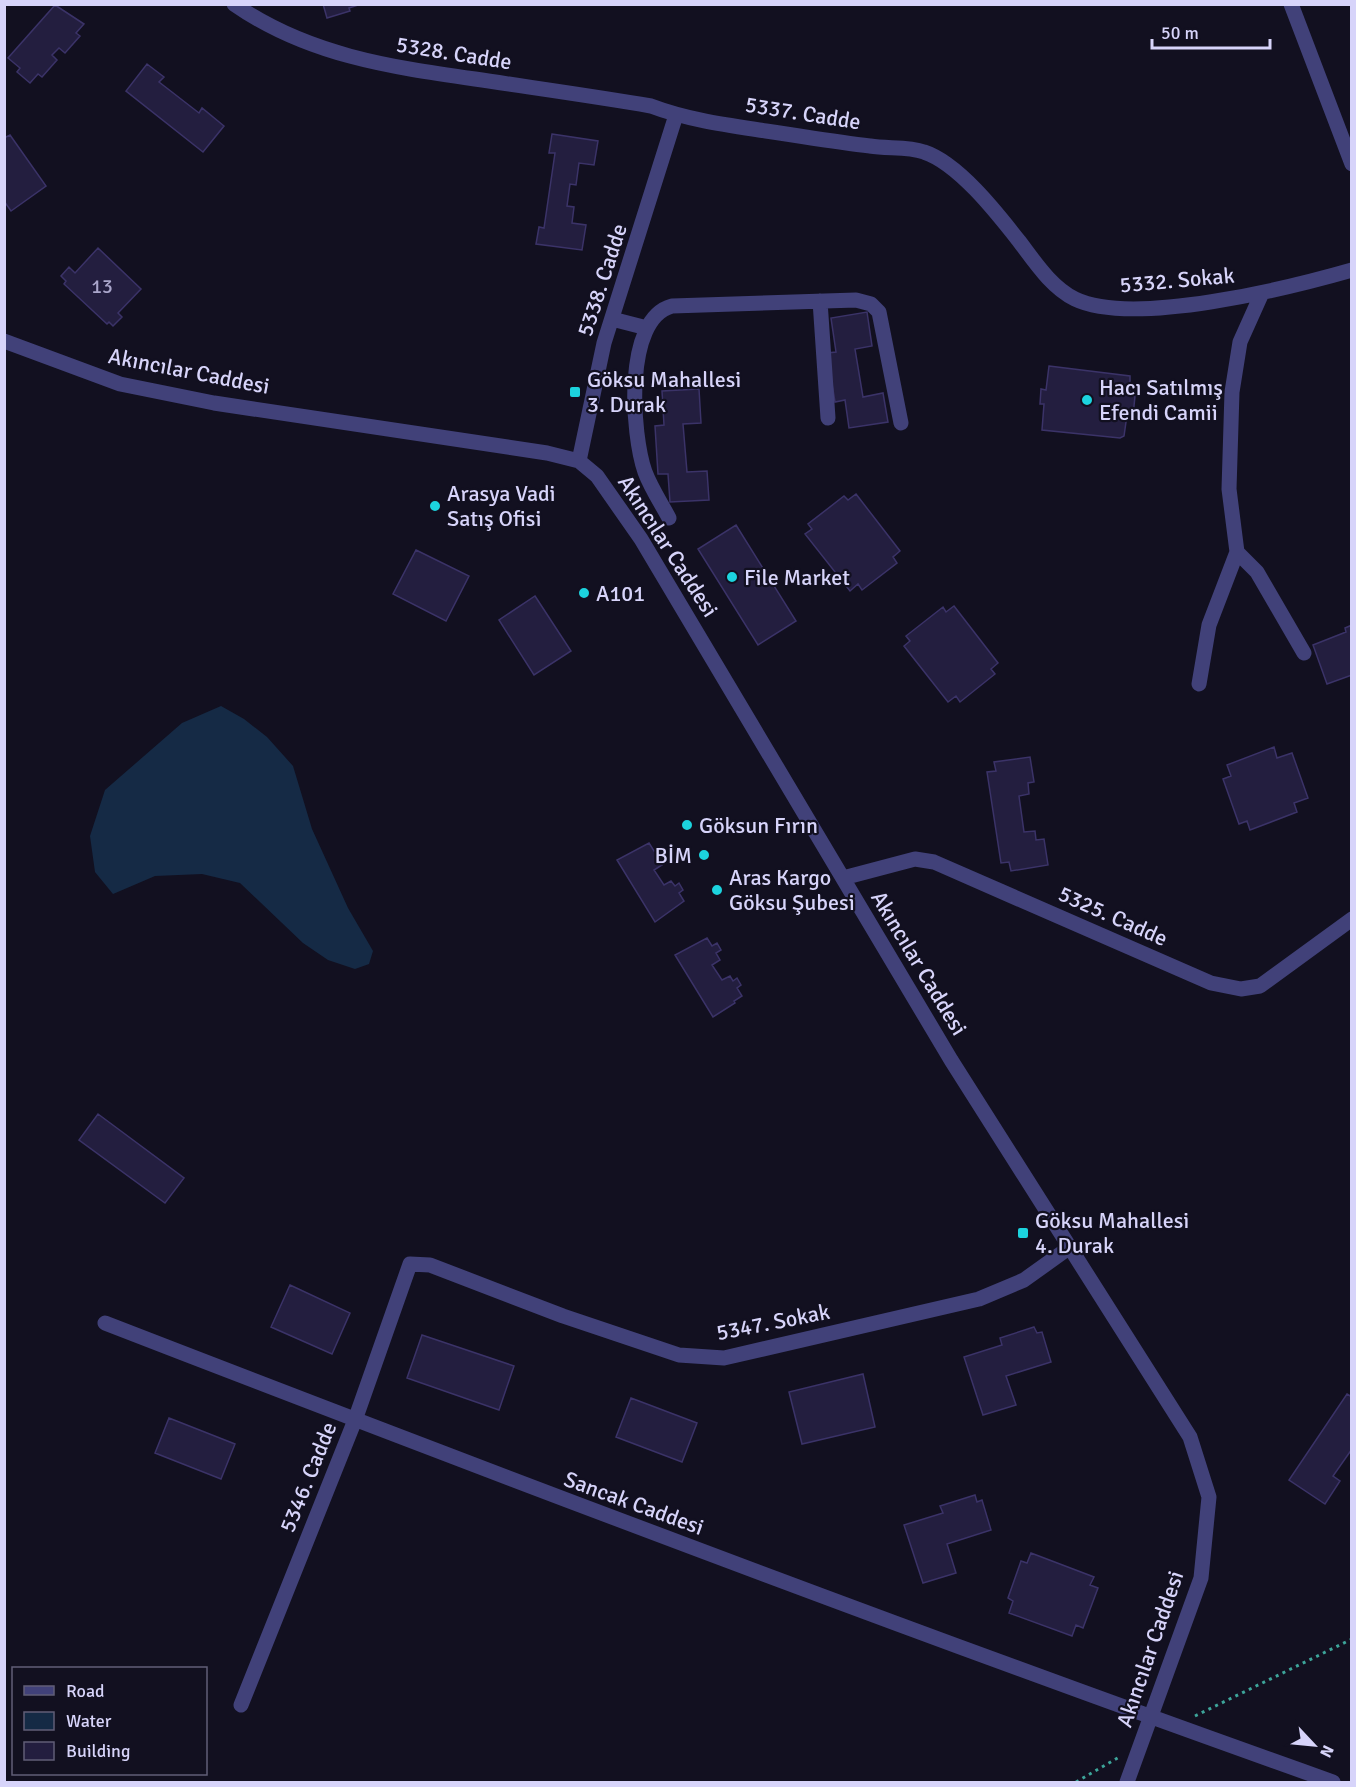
<svg xmlns="http://www.w3.org/2000/svg" width="1356" height="1787" font-family="Signika,sans-serif">
<style>
.water{fill:#152a45}
.building{fill:#231e3f;stroke:#3b3368;stroke-width:1.5}
.lines{fill:none;stroke-linecap:round;stroke-linejoin:round}
.path{stroke:#3da59a;stroke-width:3;stroke-dasharray:3 4.5;stroke-linecap:butt}
.minor{stroke:#414179;stroke-width:15}
.poi-dot{fill:#1cd3de;stroke:#121020;stroke-width:2}
.labels{text-anchor:middle;dominant-baseline:central;stroke-width:4.5;stroke-linejoin:round;paint-order:stroke}
.number-label{font-size:20px;fill:#aaa6cb}
.street-label{font-size:22px;fill:#d7d4fa;stroke:#121020}
.poi-label{font-size:22px;fill:#d7d4fa;stroke:#121020;text-anchor:start}
</style>
<rect width="100%" height="100%" fill="#121020"/>
<!-- water -->
<path class="water" d="M221,706L244,719L267,737L293,766L312,829L348,908L373,951L369,964L355,969L328,960L303,943L240,883L202,874L155,876L113,894L95,872L90,836L105,790L182,723Z"/>
<!-- building -->
<path class="building" d="M323,4H361L349,8L350,11L327,18Z
M55,5L84,24L76,33L80,36L65,53L59,48L52,55L57,60L42,77L38,74L30,83L17,72L20,68L8,58Z
M147,64L164,77L159,82L199,113L202,108L224,126L203,152L126,91Z
M552,134L598,141L594,165L579,163L576,185L570,184L567,206L574,207L572,223L586,225L582,250L536,244L539,227L544,228L555,153H549Z
M10,135L46,186L11,211L4,201V138Z
M98,248L141,289L118,313L122,317L113,326L109,322L107,324L64,284L66,281L61,276L69,267L75,273Z
M867,312L872,346L855,349L863,397L883,393L888,422L849,428L845,400L835,402L827,353L836,352L831,318Z
M1049,366L1130,376V396H1135L1133,416L1127,415L1124,436L1120,438L1042,430L1044,404H1040L1041,389L1046,390Z
M699,389L701,423L683,424L687,472L707,471L709,500L670,502L668,474H658L655,426L664,425L662,391Z
M856,494L900,551L893,557L897,563L862,590L858,584L850,591L805,534L812,529L808,524L844,496L848,500Z
M736,525L796,621L758,645L698,549Z
M416,550L469,576L446,621L393,594Z
M535,596L571,651L534,675L499,620Z
M954,606L998,663L991,669L995,674L960,702L956,696L948,702L904,646L910,641L906,636L943,607L946,612Z
M1352,625V675L1327,684L1313,645L1346,632L1345,628Z
M1274,747L1277,758L1292,753L1308,798L1294,803L1297,812L1250,830L1247,821L1239,824L1223,779L1231,776L1227,765Z
M1030,757L1034,782L1028,783L1029,794L1019,796L1024,832L1035,831L1036,840L1044,839L1048,865L1011,871L1009,862L1001,863L987,772L996,771L994,762Z
M649,843L654,851L659,848L663,855L658,858L662,865L654,870L664,885L671,881L675,886L679,883L683,890L679,893L684,901L655,922L617,860Z
M707,938L712,946L717,943L721,950L716,953L720,960L712,965L722,980L730,976L733,981L737,978L741,985L737,988L742,996L734,1001L735,1003L713,1017L675,955Z
M98,1114L184,1178L165,1203L79,1140Z
M290,1285L350,1313L332,1354L271,1327Z
M1034,1327L1037,1333L1042,1332L1051,1362L1006,1376L1016,1405L983,1415L964,1357L1002,1345L1000,1338Z
M422,1335L514,1366L499,1410L407,1378Z
M863,1374L875,1427L802,1444L789,1392Z
M1347,1394L1352,1397V1449L1333,1476L1340,1481L1325,1504L1289,1480Z
M631,1398L697,1423L682,1462L616,1437Z
M169,1418L235,1444L221,1479L155,1453Z
M975,1495L977,1502L982,1500L991,1530L947,1544L956,1573L923,1583L904,1525L943,1513L940,1506Z
M1031,1553L1094,1577L1090,1585L1098,1588L1083,1628L1076,1625L1072,1636L1009,1613L1013,1601L1008,1598L1021,1561L1027,1563Z"/>
<g class="lines">
<!-- path -->
<path class="path" d="M1195,1716L1352,1639
M1076,1782L1121,1756"/>
<!-- minor -->
<path class="minor" d="M234,4C307,55 390,67 475,79C534,88 593,96 651,106C688,120 727,125 766,131C801,136 835,142 870,146C887,149 908,146 924,152C958,163 997,213 1019,241C1035,262 1051,287 1075,299C1133,327 1289,288 1352,270
M1291,4L1352,164
M820,301L828,418
M612,319L647,328
M4,341L120,384L214,403L547,453L579,461L597,476L641,539L951,1060L1190,1437L1209,1497L1201,1578L1127,1782
M579,461L604,343L676,115
M669,518C661,503 651,488 645,472C632,435 623,319 672,306L856,300L871,304L879,312L901,423
M1237,552L1257,572L1304,653
M1199,684L1209,625L1237,552L1229,489L1232,392L1240,342L1262,293
M843,878L915,859L934,862L1211,983L1241,989L1260,986L1352,919
M105,1323C513,1481 921,1636 1333,1782
M241,1705L355,1420L410,1264L430,1265L563,1316L679,1355L724,1358L979,1299L1024,1280L1070,1247"/>
</g>
<!-- markers -->
<g class="poi-dot">
<rect x="569" y="386" width="12" height="12" rx="3"/>
<circle cx="1087" cy="400" r="6"/>
<circle cx="435" cy="506" r="6"/>
<circle cx="732" cy="577" r="6"/>
<circle cx="584" cy="593" r="6"/>
<circle cx="687" cy="825" r="6"/>
<circle cx="704" cy="855" r="6"/>
<circle cx="717" cy="890" r="6"/>
<rect x="1017" y="1227" width="12" height="12" rx="3"/>
</g>
<g class="labels">
<!-- number labels -->
<g class="number-label">
<text x="102" y="286">13</text>
</g>
<!-- street labels -->
<g class="street-label">
<text transform="translate(454 53) rotate(9)">5328. Cadde</text>
<text transform="translate(803 113) rotate(9)">5337. Cadde</text>
<text transform="translate(602 280) rotate(-72)">5338. Cadde</text>
<text transform="translate(1177 280) rotate(-5)">5332. Sokak</text>
<text transform="translate(189 371) rotate(11)">Akıncılar Caddesi</text>
<text transform="translate(668 546) rotate(57)">Akıncılar Caddesi</text>
<text transform="translate(1113 916) rotate(24)">5325. Cadde</text>
<text transform="translate(919 963) rotate(59)">Akıncılar Caddesi</text>
<text transform="translate(773 1322) rotate(-11)">5347. Sokak</text>
<text transform="translate(308 1477) rotate(-68)">5346. Cadde</text>
<text transform="translate(634 1503) rotate(20)">Sancak Caddesi</text>
<text transform="translate(1150 1649) rotate(-71)">Akıncılar Caddesi</text>
</g>
<!-- poi labels -->
<g class="poi-label">
<text x="587" y="379">Göksu Mahallesi<tspan x="587" dy="25">3. Durak</tspan></text>
<text x="1099" y="387">Hacı Satılmış<tspan x="1099" dy="25">Efendi Camii</tspan></text>
<text x="447" y="493">Arasya Vadi<tspan x="447" dy="25">Satış Ofisi</tspan></text>
<text x="744" y="577">File Market</text>
<text x="596" y="593">A101</text>
<text x="699" y="825">Göksun Fırın</text>
<text x="692" y="855" text-anchor="end">BİM</text>
<text x="729" y="877">Aras Kargo<tspan x="729" dy="25">Göksu Şubesi</tspan></text>
<text x="1035" y="1220">Göksu Mahallesi<tspan x="1035" dy="25">4. Durak</tspan></text>
</g>
</g>
<!-- border -->
<rect width="1356" height="1787" fill="none" stroke="#d7d4fa" stroke-width="12"/>
<!-- legend -->
<rect x="12" y="1667" width="195" height="108" fill="#121020" stroke="#615e77" stroke-width="1.5"/>
<rect x="24" y="1686" width="30" height="9" fill="#414179" stroke="#615e77" stroke-width="1.5"/>
<text x="66" y="1697" font-size="18" fill="#d7d4fa">Road</text>
<rect x="24" y="1712" width="30" height="18" fill="#152a45" stroke="#615e77" stroke-width="1.5"/>
<text x="66" y="1727" font-size="18" fill="#d7d4fa">Water</text>
<rect x="24" y="1742" width="30" height="18" fill="#231e3f" stroke="#615e77" stroke-width="1.5"/>
<text x="66" y="1757" font-size="18" fill="#d7d4fa">Building</text>
<!-- north arrow -->
<g transform="translate(1314 1745) rotate(116)" stroke="#121020" stroke-width="4.5" paint-order="stroke">
<path d="M0-4.5L10 22L0 15L-10 22Z" fill="#d7d4fa"/>
<text y="-9" font-size="16" font-weight="bold" text-anchor="middle" fill="#d7d4fa">N</text>
</g>
<!-- scale -->
<path d="M1152 39v9h118v-9" fill="none" stroke="#d7d4fa" stroke-width="3"/>
<text x="1161" y="39" font-size="18" fill="#d7d4fa" stroke="#121020" stroke-width="4.5" paint-order="stroke">50 m</text>
</svg>
